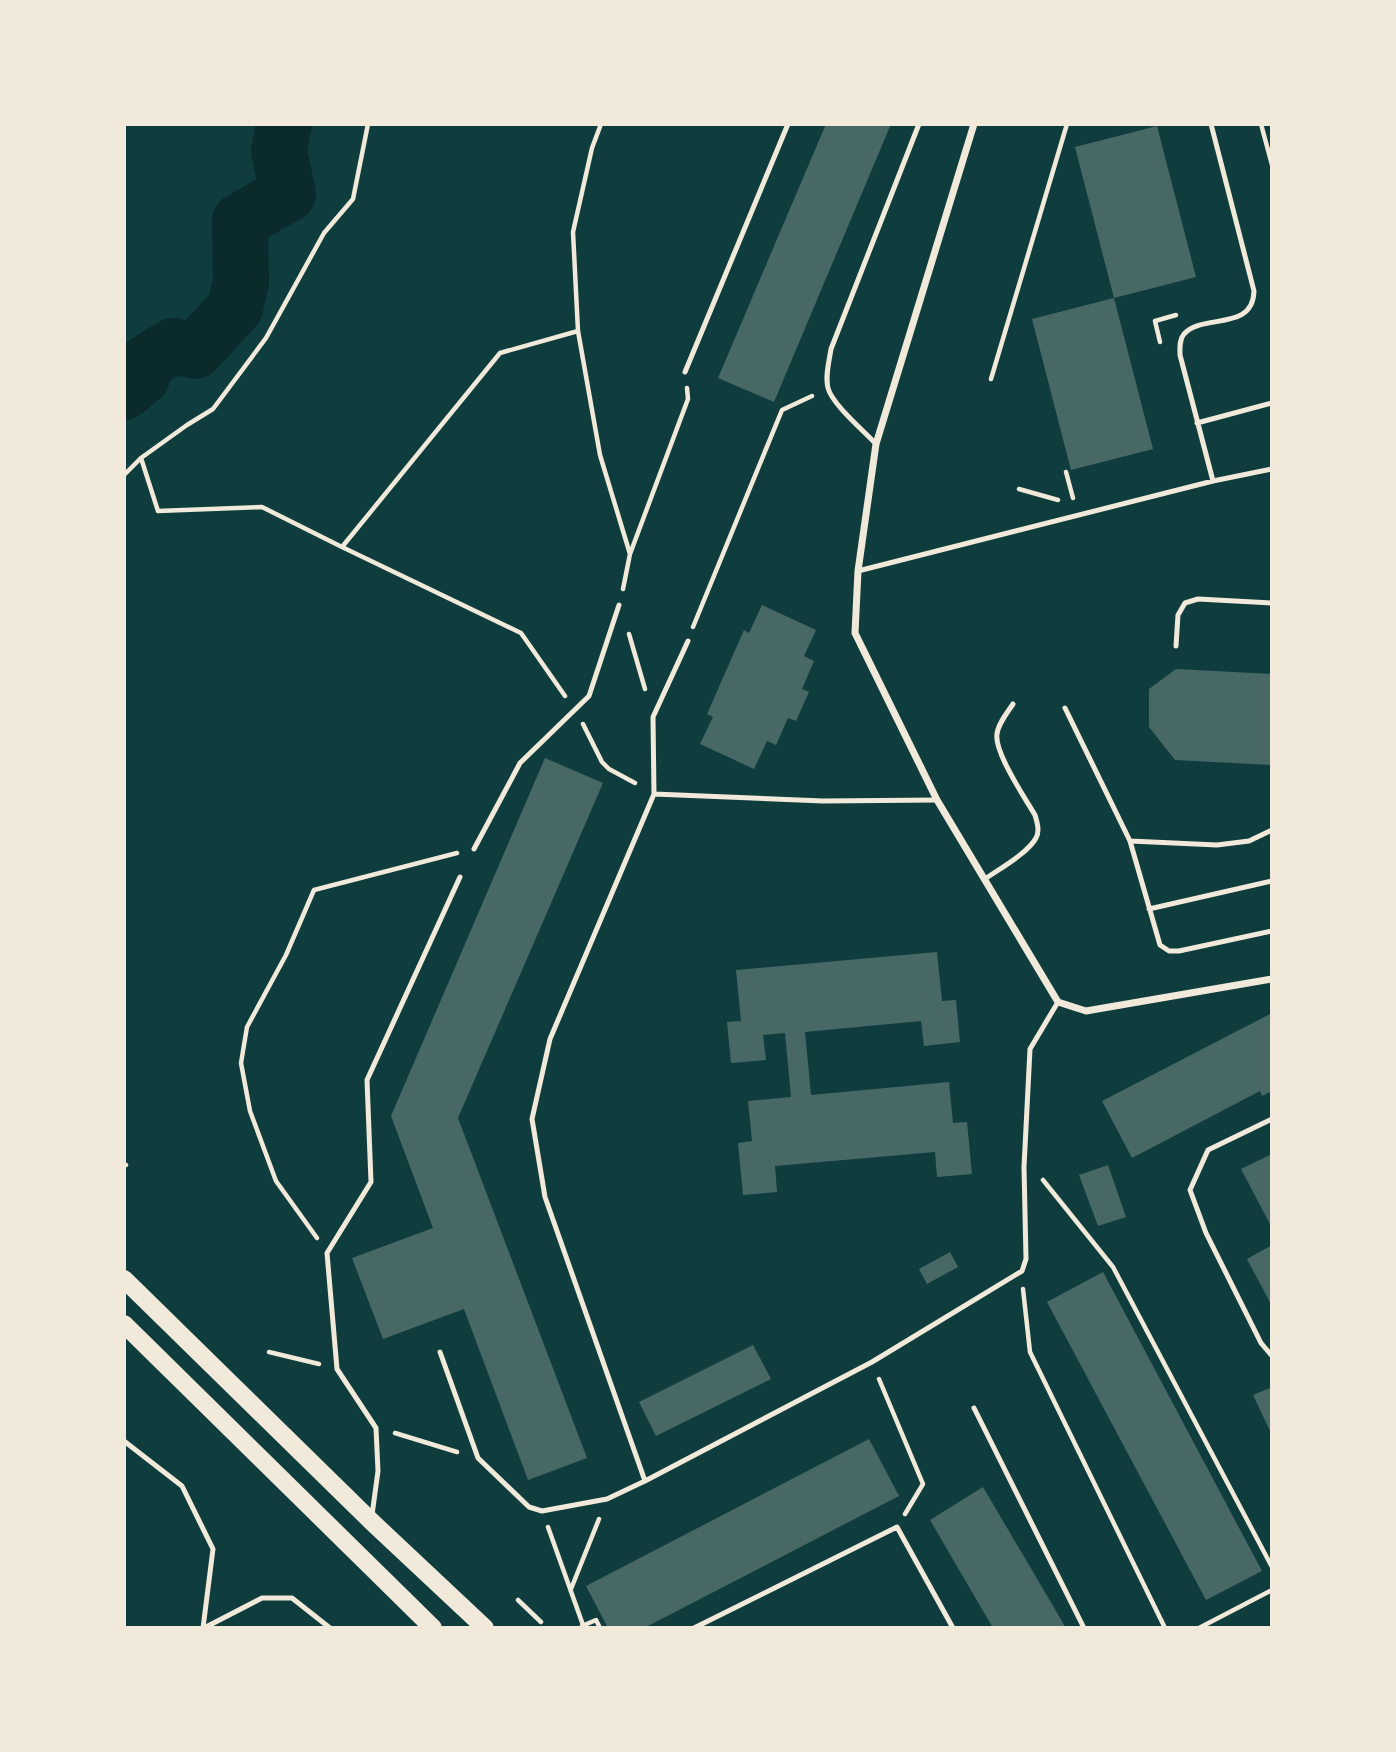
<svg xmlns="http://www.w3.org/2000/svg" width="1396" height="1752" font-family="Arial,sans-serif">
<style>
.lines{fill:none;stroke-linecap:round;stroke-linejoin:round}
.river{stroke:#0a2a2b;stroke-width:56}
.building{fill:#486865}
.path{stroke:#f1e9da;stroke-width:4.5}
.service{stroke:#f1e9da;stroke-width:5}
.minor{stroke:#f1e9da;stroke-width:7}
.primary{stroke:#f1e9da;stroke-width:18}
</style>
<rect width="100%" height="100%" fill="#0f3d3e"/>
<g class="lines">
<!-- river -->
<path class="river" d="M124,392L142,377L144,364L173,346L195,351L235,308L241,282L240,221L288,194L279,151L284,124"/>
</g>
<!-- building -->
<path class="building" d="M826,124H891L774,402L718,378Z
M1157,126L1196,277L1114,298L1153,449L1071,470L1032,319L1114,298L1075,147Z
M762,605L816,630L804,656L814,661L802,689L809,692L796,721L788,718L776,745L767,741L754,769L700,744L713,717L707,714L744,630L749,633Z
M1176,669L1272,674V765L1175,760L1149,727V689Z
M545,758L603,783L458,1118L587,1458L528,1480L464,1309L383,1339L352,1258L433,1228L391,1116Z
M937,952L942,1001L956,1000L960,1042L924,1046L921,1021L805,1032L811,1095L949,1082L953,1123L967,1122L972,1174L937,1177L935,1152L775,1166L777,1192L743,1195L738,1143L752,1141L748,1101L791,1097L785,1033L763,1035L766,1060L731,1063L727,1022L741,1021L736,970Z
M1272,1013V1091L1262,1096L1260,1091L1132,1158L1102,1101Z
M1272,1154V1228L1241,1169Z
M1108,1165L1126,1217L1098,1226L1079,1175Z
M1272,1245V1306L1247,1259Z
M950,1252L958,1267L927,1284L919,1269Z
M1103,1272L1262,1571L1206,1600L1047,1302Z
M753,1345L771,1379L656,1436L639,1402Z
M1272,1387V1435L1253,1395Z
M869,1439L899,1496L644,1628H608L586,1586Z
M983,1487L1066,1628H993L930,1520Z"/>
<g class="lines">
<!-- path -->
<path class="path" d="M1261,124L1272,165
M578,331L573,232L592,148L601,124
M1160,342L1155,321L1176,315
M991,379L1067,124
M141,458L158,511L262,507L342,547L500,353L578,331L600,455L630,554
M1066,472L1073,498
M124,475L141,458L187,425L213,409L266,338L324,233L353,199L368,124
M1019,489L1058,500
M342,547L521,633L565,696
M623,589L630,554L688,399L687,388
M693,627L782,410L812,396
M629,634L645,689
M583,724L602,762L609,769L635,783
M124,1164L126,1165
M1043,1180L1113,1267L1272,1567
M317,1238L276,1181L250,1111L241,1063L247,1027L286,955L314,890L457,853
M1023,1289L1030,1352L1165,1628
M269,1352L319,1364
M879,1379L923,1484L905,1514
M395,1433L457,1452
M548,1527L583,1625
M571,1589L599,1519
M518,1600L541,1622
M582,1626L596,1620L600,1628
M1199,1628L1272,1590"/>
<!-- service -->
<path class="service" d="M1211,124L1254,291C1253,332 1203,313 1184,334C1179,340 1180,348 1180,355L1213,481
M685,372L788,124
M1197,423L1272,403
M876,444C864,431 832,404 828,388C825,376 829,362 831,349L919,124
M858,571L1213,481L1272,469
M1176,646L1178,615L1185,603L1198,599L1272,603
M1065,708L1130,841L1160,945L1169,951H1179L1272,931
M654,794L653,717L688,641
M1130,841L1217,845L1249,841L1272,830
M474,849L520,763L589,696L619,605
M985,879C999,869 1028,853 1036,838C1040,831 1037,822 1035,815C1025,798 994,752 997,734C998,724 1007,713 1013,704
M1149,909L1272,881
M1272,1119L1208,1150L1190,1190L1206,1233L1261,1343L1272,1356
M440,1352L478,1458L529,1507L542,1511L607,1499L645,1481L872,1362L1022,1271L1026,1259L1024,1167L1030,1049L1058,1002
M974,1408L1084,1628
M124,1441L182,1486L213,1549L203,1628
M645,1481L545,1197L532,1119L550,1039L654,794L823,801L937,800
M372,1515L378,1471L376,1428L337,1369L327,1253L371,1182L367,1080L460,877
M204,1628L262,1598H292L330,1628
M694,1628L897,1527L953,1628"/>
<!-- minor -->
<path class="minor" d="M974,124L876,444L858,571L855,633L937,800L1058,1002L1086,1011L1272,979"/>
<!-- primary -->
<path class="primary" d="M124,1279L372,1522L485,1628
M124,1324L433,1628"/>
</g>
<!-- border -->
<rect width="1396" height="1752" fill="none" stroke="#f1e9da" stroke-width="252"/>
</svg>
